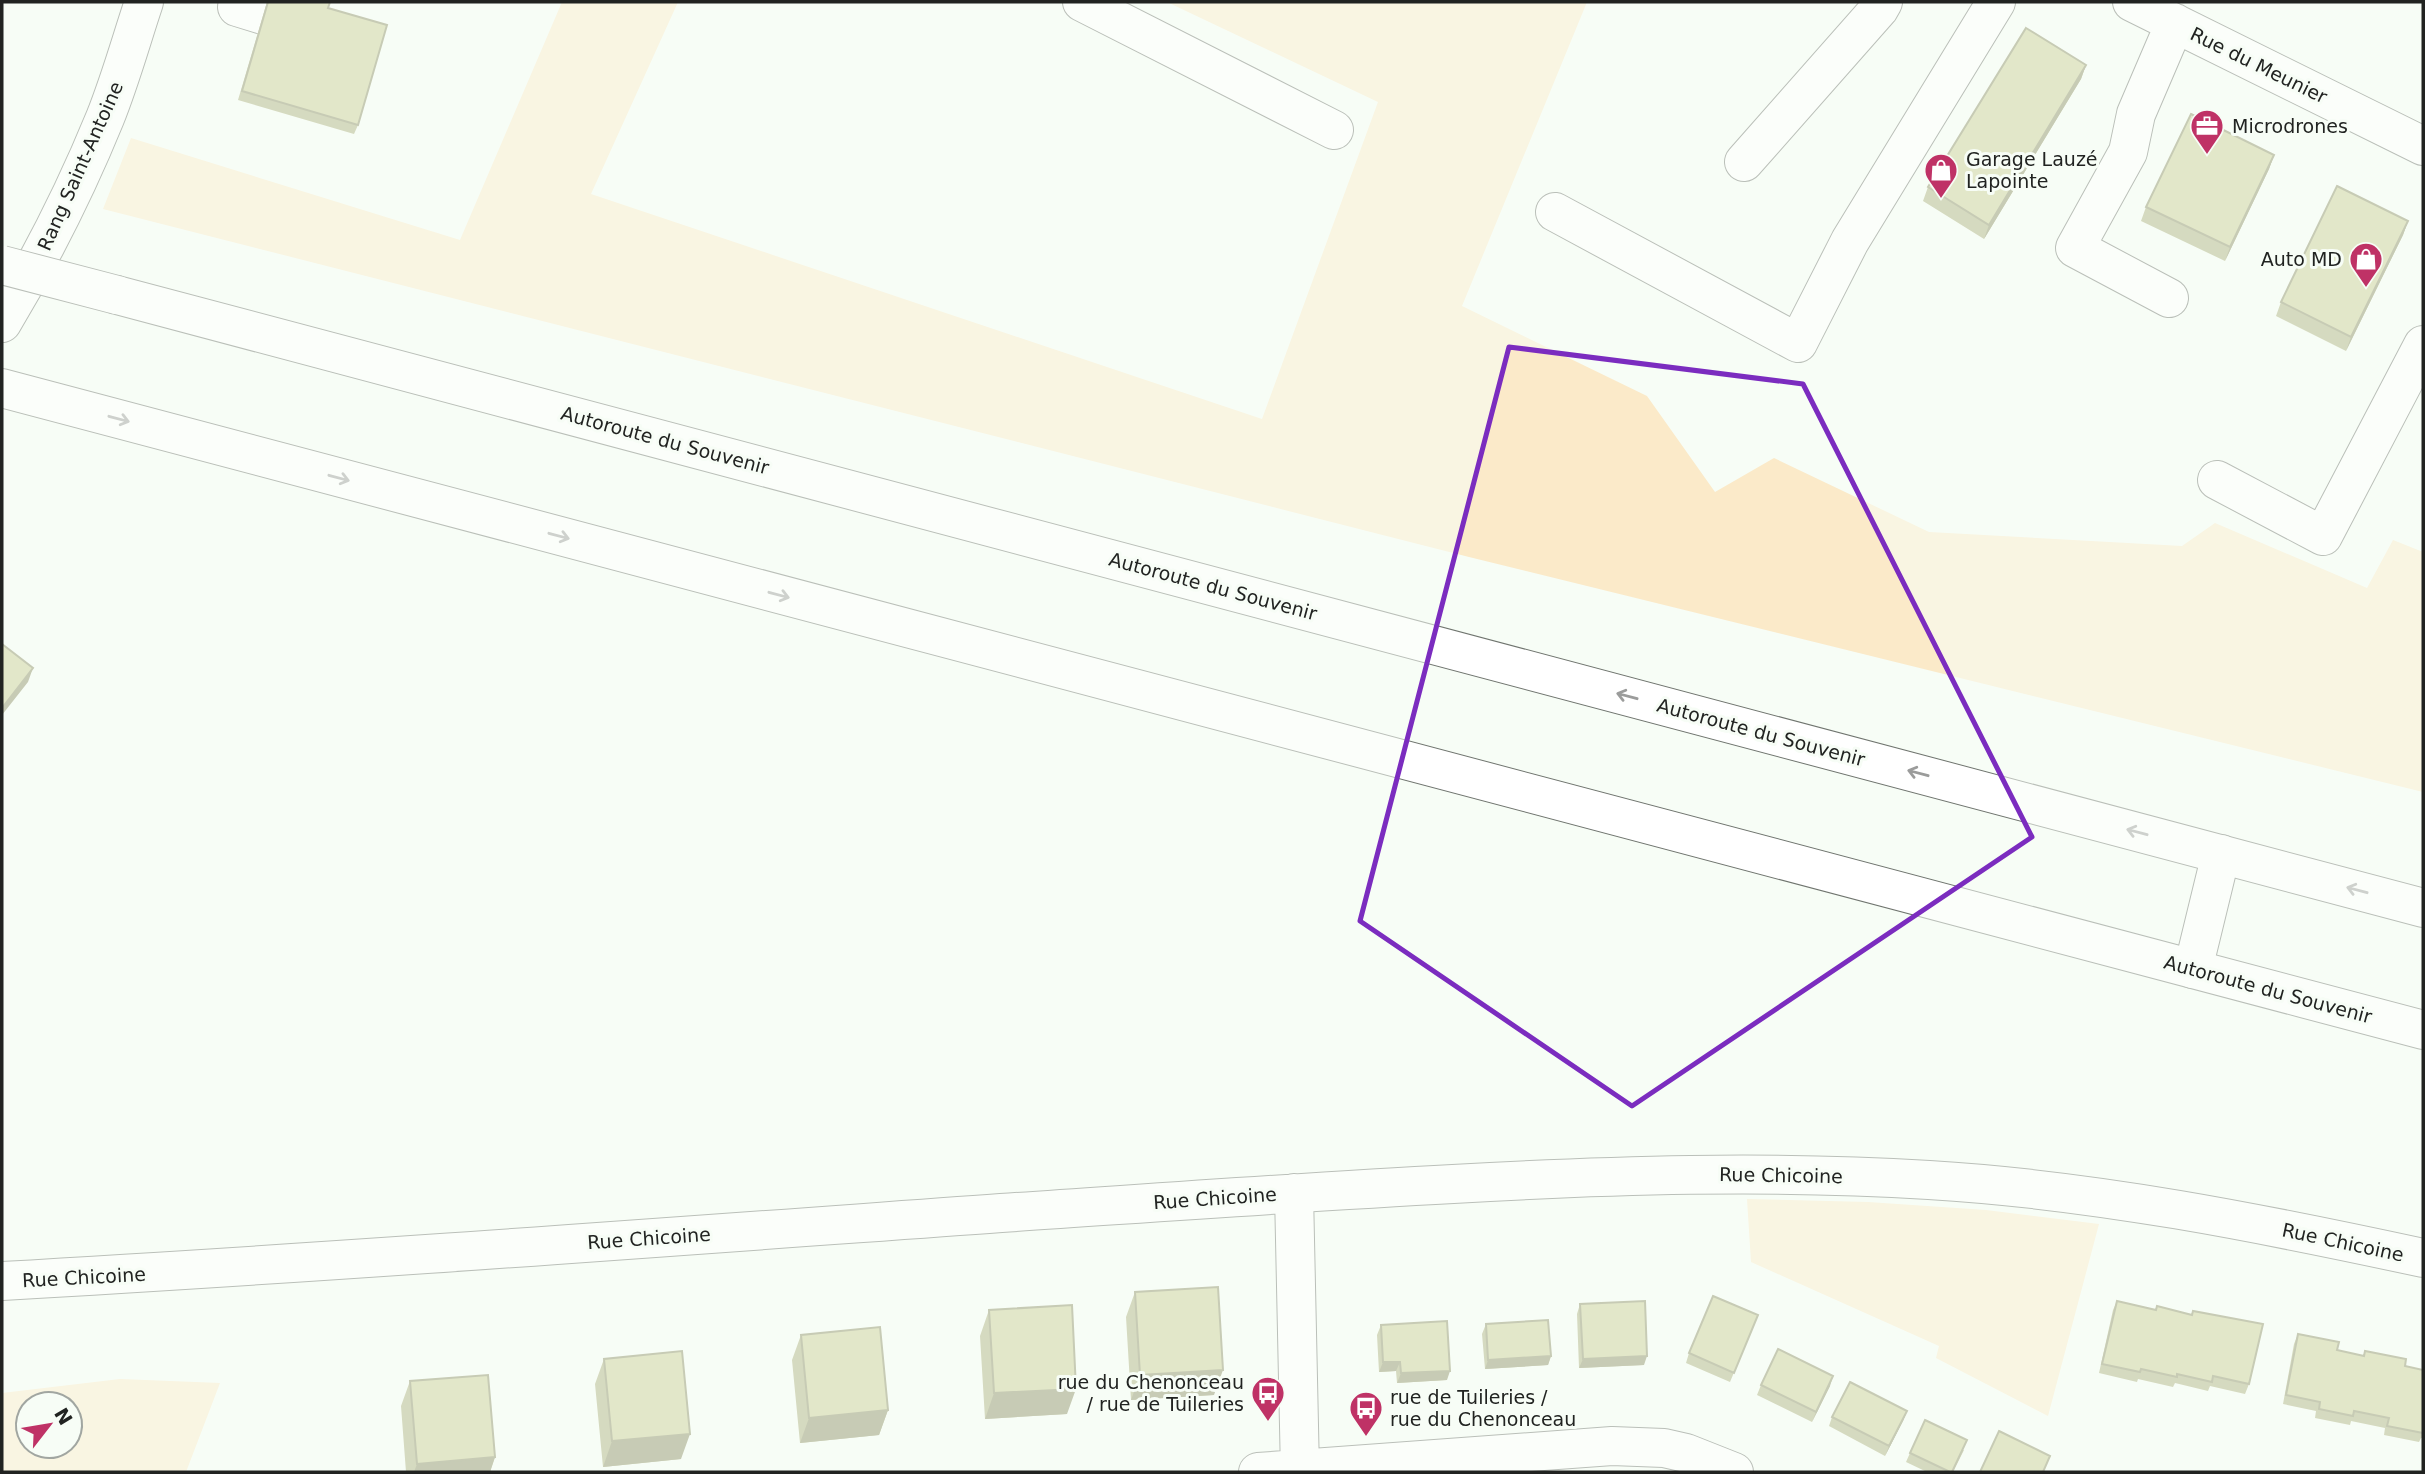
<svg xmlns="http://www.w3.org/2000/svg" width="2425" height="1474" font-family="'DejaVu Sans',sans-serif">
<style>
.green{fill:#fbeac9;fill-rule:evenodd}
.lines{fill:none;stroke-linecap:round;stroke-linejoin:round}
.minor-casing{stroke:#70756f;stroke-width:40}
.highway-casing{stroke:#70756f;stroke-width:40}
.minor{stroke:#fff;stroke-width:38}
.highway{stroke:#fff;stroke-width:38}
.highway-bridge-casing{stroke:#70756f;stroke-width:40;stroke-linecap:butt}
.highway-bridge{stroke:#fff;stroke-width:38}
.wall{fill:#acaf7e}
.shaded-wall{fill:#8c8f66}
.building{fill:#c8cc92;stroke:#8c8f66;stroke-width:2}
.oneway{stroke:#9b9c9b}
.marked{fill:none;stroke:#7b2cbf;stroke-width:5;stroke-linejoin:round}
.labels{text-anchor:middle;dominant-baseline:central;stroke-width:6;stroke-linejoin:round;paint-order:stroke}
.street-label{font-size:19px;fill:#212321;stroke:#f7fdf6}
.poi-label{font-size:19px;fill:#212321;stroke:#f7fdf6;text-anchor:start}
</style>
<rect width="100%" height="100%" fill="#f7fdf6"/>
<!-- green -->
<path class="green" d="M562,2H678L591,194L1262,419L1378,102L1167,2H1587L1462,306L1647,396L1715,492L1774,458L1929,532L2182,546L2215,523L2367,588L2393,540L2423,552V792L1469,557L103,209L131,138L460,240Z
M1747,1199L1868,1202L1986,1210L2099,1224L2048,1416L1936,1358L1939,1346L1751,1262Z
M120,1379L220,1383L186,1472H2V1393ZM70,1404V1446H28V1404Z"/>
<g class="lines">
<defs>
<path id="minor" d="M1082,2L1334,130
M2132,2L2423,146
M237,7L263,15
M1744,162L1879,9L1883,2
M1555,212L1798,343L1850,241L1996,2
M2169,298L2075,248L2128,152L2136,114L2175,23
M2,323C41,258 76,189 105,118C120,81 131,41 144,2
M2217,480L2323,536L2423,345
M2193,969L2221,854
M1294,1193L1300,1472
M2,1281C335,1262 668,1237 1001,1213C1152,1203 1302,1192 1453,1184C1611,1175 1770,1170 1929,1180C2095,1190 2261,1223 2423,1258
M1258,1472L1612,1446L1664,1448L1686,1453L1734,1472"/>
<path id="highway" d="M117,295L2423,908
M2,388L2423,1030"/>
</defs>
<!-- minor casing -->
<use href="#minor" class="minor-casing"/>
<!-- highway casing -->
<use href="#highway" class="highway-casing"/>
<!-- minor -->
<use href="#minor" class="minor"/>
<!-- highway -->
<use href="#highway" class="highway"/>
<defs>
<path id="highway-bridge" d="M2,265L117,295"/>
</defs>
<!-- highway-bridge casing -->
<use href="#highway-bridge" class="highway-bridge-casing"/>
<!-- highway-bridge -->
<use href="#highway-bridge" class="highway-bridge"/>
</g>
<!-- wall -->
<path class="wall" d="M267,2H330L328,8L358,125L354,134L238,100Z
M2086,65L2081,79L1984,239L1923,201L1928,187Z
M2274,155L2269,169L2225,261L2141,221L2146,207Z
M2408,221L2403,235L2346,351L2276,316L2281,302Z
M1135,1292L1214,1395L1131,1400L1126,1317Z
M2117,1301L2249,1384L2245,1394L2210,1386L2208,1391L2175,1383L2173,1387L2138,1379L2137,1382L2099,1373L2113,1310Z
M1580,1304L1644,1365L1579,1368L1577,1314Z
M989,1310L1067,1414L985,1419L980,1336Z
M1758,1315L1730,1382L1686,1363L1689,1353Z
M1486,1324L1551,1356L1548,1365L1485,1369L1482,1334Z
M1381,1325L1447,1380L1397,1383L1396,1371L1379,1372L1377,1335Z
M2298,1334L2337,1350L2363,1356L2365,1351L2405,1366L2423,1370V1438H2421L2419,1442L2384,1435L2385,1428L2351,1421L2350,1425L2315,1418L2316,1411L2283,1404L2294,1344Z
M801,1335L888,1410L879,1435L800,1443L792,1360Z
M604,1359L681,1459L603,1467L595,1384Z
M410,1381L495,1457L490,1472H406L401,1406Z
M1761,1385L1830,1386L1812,1422L1757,1395Z
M1907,1411L1903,1421L1885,1456L1829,1426L1832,1417Z
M1964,1450L1953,1472H1927L1906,1462L1910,1453Z"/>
<!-- shaded-wall -->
<path class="shaded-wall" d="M2086,65L2081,79L1984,239L1989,225Z
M2274,155L2269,169L2225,261L2230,247Z
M2408,221L2403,235L2346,351L2351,337Z
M33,668L28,682L2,715V708Z
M1551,1356L1548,1365L1485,1369L1488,1360Z
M1647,1356L1644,1365L1579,1368L1583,1359Z
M1383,1362H1400L1396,1371L1379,1372Z
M1223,1370L1214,1395L1131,1400L1140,1375Z
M1450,1371L1447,1380L1397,1383L1401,1373Z
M1833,1376L1830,1386L1812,1422L1816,1412Z
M1076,1389L1067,1414L985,1419L994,1393Z
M888,1410L879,1435L800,1443L809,1418Z
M1907,1411L1903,1421L1885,1456L1889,1446Z
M690,1434L681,1459L603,1467L612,1441Z
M495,1457L490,1472H414L417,1464Z"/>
<!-- building -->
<path class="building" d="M268,2H330L328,8L387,25L358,125L242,91Z
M2026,28L2086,65L1989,225L1928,187Z
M2191,114L2274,155L2230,247L2146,207Z
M2337,186L2408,221L2351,337L2281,302Z
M2,644L33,668L2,708Z
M1218,1287L1223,1370L1140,1375L1135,1292Z
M1713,1296L1758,1315L1734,1373L1689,1353Z
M1645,1301L1647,1356L1583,1359L1580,1304Z
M2117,1301L2156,1310L2157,1306L2192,1315L2193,1311L2263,1324L2249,1384L2213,1376L2212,1382L2177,1374V1377L2141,1369L2140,1372L2102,1364Z
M1072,1305L1076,1389L994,1393L989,1310Z
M1548,1320L1551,1356L1488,1360L1486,1324Z
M1447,1321L1450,1371L1401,1373L1400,1362H1383L1381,1325Z
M880,1327L888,1410L809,1418L801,1335Z
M2298,1334L2339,1342L2337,1350L2364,1356L2365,1351L2406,1359L2405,1366L2423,1370V1433L2387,1426L2389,1418L2354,1411L2353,1416L2319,1409L2320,1402L2286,1395Z
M1778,1349L1833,1376L1816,1412L1761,1385Z
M682,1351L690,1434L612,1441L604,1359Z
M488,1375L495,1457L417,1464L410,1381Z
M1850,1382L1907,1411L1889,1446L1832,1417Z
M1925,1420L1967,1440L1952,1472H1950L1910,1453Z
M1999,1431L2050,1456L2043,1472H1980Z"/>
<!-- one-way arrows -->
<defs><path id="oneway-shaft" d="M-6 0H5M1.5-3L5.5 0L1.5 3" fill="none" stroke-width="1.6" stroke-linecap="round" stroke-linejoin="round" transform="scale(1.75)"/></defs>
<g class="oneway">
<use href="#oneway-shaft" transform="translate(119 419) rotate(15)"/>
<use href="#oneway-shaft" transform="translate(339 478) rotate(15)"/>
<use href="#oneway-shaft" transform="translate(559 536) rotate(15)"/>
<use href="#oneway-shaft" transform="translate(779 595) rotate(15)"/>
<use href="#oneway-shaft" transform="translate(1627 696) rotate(-165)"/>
<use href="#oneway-shaft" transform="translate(1918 773) rotate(-165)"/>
<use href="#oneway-shaft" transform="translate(2137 832) rotate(-165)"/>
<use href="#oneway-shaft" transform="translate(2357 890) rotate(-165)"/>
</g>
<!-- marked area -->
<path d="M0 0H2425V1474H0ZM1509,347L1803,384L2032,837L1632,1106L1360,921Z" fill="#f7fdf6" fill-opacity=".55" fill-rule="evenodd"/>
<path class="marked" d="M1509,347L1803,384L2032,837L1632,1106L1360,921Z"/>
<!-- icons -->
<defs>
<symbol id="office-pin" viewBox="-11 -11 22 30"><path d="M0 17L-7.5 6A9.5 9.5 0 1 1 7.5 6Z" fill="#bf3266" stroke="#f7fdf6"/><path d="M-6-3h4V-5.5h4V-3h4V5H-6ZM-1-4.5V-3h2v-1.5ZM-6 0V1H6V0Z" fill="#fff"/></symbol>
<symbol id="shop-pin" viewBox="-11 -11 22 30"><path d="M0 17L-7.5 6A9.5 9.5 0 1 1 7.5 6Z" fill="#bf3266" stroke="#f7fdf6"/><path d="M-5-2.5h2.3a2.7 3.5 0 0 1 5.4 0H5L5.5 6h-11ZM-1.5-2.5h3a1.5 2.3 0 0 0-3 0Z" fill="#fff"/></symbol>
<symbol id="bus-pin" viewBox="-11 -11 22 30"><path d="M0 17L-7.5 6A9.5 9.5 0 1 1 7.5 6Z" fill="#bf3266" stroke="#f7fdf6"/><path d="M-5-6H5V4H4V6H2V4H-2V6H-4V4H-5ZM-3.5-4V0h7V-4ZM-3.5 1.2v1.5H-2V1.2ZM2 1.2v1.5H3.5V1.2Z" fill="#fff"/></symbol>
</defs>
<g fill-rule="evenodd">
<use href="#office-pin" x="2188" y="107" width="38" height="52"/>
<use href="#shop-pin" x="1922" y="151" width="38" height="52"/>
<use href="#shop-pin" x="2347" y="240" width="38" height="52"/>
<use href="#bus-pin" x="1249" y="1374" width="38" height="52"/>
<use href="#bus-pin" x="1347" y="1389" width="38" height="52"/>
</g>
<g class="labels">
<!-- street labels -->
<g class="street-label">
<text transform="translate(2259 65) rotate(26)">Rue du Meunier</text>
<text transform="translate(80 166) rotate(-66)">Rang Saint-Antoine</text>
<text transform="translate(665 440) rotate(15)">Autoroute du Souvenir</text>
<text transform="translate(1213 586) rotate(15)">Autoroute du Souvenir</text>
<text transform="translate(1761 732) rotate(15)">Autoroute du Souvenir</text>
<text transform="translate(2268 989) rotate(15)">Autoroute du Souvenir</text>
<text transform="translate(1781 1175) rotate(1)">Rue Chicoine</text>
<text transform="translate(1215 1198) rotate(-4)">Rue Chicoine</text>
<text transform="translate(649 1238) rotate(-4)">Rue Chicoine</text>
<text transform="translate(2343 1242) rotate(12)">Rue Chicoine</text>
<text transform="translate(84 1277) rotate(-3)">Rue Chicoine</text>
</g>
<!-- poi labels -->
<g class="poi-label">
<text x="2232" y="126">Microdrones</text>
<text x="1966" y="159">Garage Lauzé<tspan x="1966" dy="22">Lapointe</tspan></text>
<text x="2342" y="259" text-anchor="end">Auto MD</text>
<text x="1244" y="1382" text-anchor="end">rue du Chenonceau<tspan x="1244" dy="22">/ rue de Tuileries</tspan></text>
<text x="1390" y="1397">rue de Tuileries /<tspan x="1390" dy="22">rue du Chenonceau</tspan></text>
</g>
</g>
<!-- border -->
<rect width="2425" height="1474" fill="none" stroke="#212321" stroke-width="7"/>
<!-- north arrow -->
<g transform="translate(49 1425) rotate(59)"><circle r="33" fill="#f7fdf6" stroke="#a1a6a1" stroke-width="2"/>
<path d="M0-5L12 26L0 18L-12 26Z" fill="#bf3266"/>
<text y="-10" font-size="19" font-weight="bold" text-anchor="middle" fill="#212321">N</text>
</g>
</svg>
